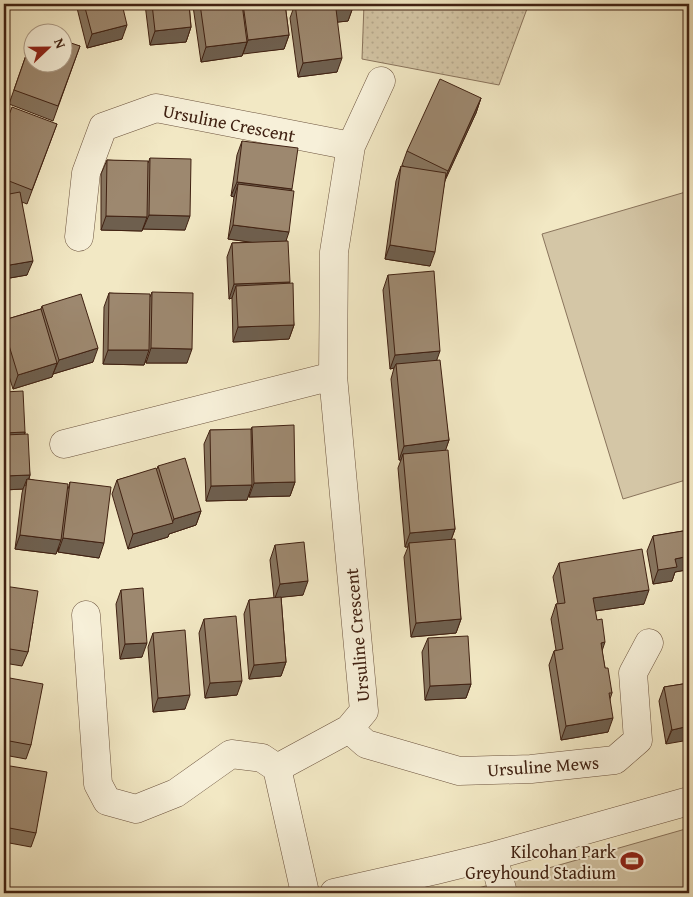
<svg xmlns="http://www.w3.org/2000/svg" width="693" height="897" font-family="'Gentium Book Plus',serif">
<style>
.grass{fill:url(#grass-dots);stroke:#8a745c}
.park{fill:#d4c6a6;stroke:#8a745c}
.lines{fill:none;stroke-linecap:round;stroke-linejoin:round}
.minor-casing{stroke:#6c533e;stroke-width:29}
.minor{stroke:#f7f0d9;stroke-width:28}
.wall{fill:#87755f;stroke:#402112}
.shaded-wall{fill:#6e5f4e;stroke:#402112}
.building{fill:#9d886f;stroke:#402112}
.labels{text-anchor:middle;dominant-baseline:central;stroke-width:4;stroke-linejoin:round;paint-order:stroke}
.street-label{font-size:18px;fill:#402112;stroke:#f7f0d9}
.poi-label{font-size:18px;fill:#402112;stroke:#f7f0d9;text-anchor:end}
</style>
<defs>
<pattern id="grass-dots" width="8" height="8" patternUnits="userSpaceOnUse" patternTransform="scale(1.25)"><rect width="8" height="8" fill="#d4c6a6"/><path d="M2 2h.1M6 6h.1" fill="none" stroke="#b7aa8e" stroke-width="1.8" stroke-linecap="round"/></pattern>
</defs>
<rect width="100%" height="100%" fill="#f2e8c4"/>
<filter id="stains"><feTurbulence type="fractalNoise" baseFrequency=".004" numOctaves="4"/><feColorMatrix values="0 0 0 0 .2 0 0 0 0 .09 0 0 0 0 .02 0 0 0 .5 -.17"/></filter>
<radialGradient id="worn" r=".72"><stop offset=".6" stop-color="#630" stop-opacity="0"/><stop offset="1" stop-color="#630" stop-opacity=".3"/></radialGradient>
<!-- grass -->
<path class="grass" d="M364,4H525L528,6L499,85L362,59Z"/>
<!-- park -->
<path class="park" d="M689,191V479L623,499L542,234Z
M689,828V893H461Z"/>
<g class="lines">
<defs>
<path id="minor" d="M351,146L381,81
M79,237L86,173L103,127L156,108L351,146L334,252L333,376L364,711L349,729L277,768L262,758L231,754L176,793L136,809L107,801L98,784L86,615
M64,444L333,376
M349,729L366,744L459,771L531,769L615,760L638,740L633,673L649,643
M277,768L305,893
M493,856L503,893
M334,893L436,870L493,856L689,801"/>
</defs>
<!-- minor casing -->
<use href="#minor" class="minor-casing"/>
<!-- minor -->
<use href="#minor" class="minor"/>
</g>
<!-- wall -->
<path class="wall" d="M76,4H122V39L87,48Z
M145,4H189L191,27L186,42L150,45Z
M194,4H285L289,35L284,49L243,53L242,56L201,62L193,6Z
M295,4L353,7L348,21L337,22V72L298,77L290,18Z
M32,38L80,46L53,121L9,104Z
M481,98L476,113L445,180L430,266L385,259L396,181L401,166L405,167L402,165L407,151Z
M57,124L27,204L22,202L27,275L4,279V128Z
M242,141L292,191L286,241L289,284L294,325L289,339L233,342L232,298L229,299L227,257L232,243L251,242L228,239L234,197L231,196L237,155Z
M150,158L185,230L143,229V227L142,231L101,230V174L107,160L148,163Z
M388,275L437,360L449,440L445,450L455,529L451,540L461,619L456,633L411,637L404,557L408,547H405L398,468L401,460H399L391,379L394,368L390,369L383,290Z
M152,292L187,363H146V360L144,365L103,364L104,307L109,293L150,297Z
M42,306L93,362L53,374L52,377L13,389L4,360V320L41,309Z
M252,427L295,482L290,496L249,497V494L247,500L206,501L204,444L210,430H251Z
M25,432V434L30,475L29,479L68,489L70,482L99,558L58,552L59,547L56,554L15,549L22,493L23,489L4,490Z
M158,466L201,511L196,525L169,534L168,537L128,549L112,494L117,480L157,469Z
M689,530V568H687L686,570L675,572L672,581L653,584L647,551L653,536Z
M275,545L303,595L281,597L286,662L281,676L249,679L244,614L249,600L274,598L270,560Z
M559,563L644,604L595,611L605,668L612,693L610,699L608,732L561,740L549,665L554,651L556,650L551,619L556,604H558L553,577Z
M4,586L33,622L32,627L28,652L22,666L4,663Z
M121,590L142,657L120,659L116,604Z
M204,619L237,695L205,698L199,633Z
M153,633L185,709L153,712L148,647Z
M428,638L471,684L466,698L425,700L422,652Z
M4,677L31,745L26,759L4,755Z
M689,683L666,744L659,701L664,687Z
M4,766L36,833L31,847L4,842Z"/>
<!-- shaded-wall -->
<path class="shaded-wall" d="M353,7L348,21L330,23L336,9Z
M127,25L122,39L87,48L92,34Z
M191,27L186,42L150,45L155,31Z
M289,35L284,49L243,54L248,40Z
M247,42L242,56L201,62L206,47Z
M342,58L337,72L298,77L303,63Z
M481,98L476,113L443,185L448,171Z
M237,182L292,189L287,203L238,184L234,197L231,196Z
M149,215L190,216L185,230L143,229Z
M106,216L147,217L142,231L101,230Z
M233,225L289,232L284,247L228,239Z
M390,245L435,252L430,266L385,259Z
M33,261L27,275L4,279V266Z
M290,282L285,296L236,286L232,298L229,299L234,284Z
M294,325L289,339L233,342L238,327Z
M98,348L93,362L53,374L59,360Z
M151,348L192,349L187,363H146Z
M108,350H149L144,365L103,364Z
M440,351L435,365L396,364L394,368L390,369L395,355Z
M57,363L52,377L13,389L18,375Z
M25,432L20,446L4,447V433Z
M449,440L444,455L403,454L401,460H399L404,446Z
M30,475L26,486L27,479L23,489L4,490V476Z
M295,482L290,496L249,497L254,483Z
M252,485L247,500L206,501L211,486Z
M201,511L196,525L169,534L168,537L128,549L133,534L172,523L174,519Z
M455,529L450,543H409L408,547H405L410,533Z
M20,535L61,540L56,554L15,549Z
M63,538L104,543L99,558L58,552Z
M689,556V568H687L686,570L675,572L672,581L653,584L658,570L675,559Z
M308,581L303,595L275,598L280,584Z
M649,590L644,604L588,612L593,598Z
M461,619L456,633L411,637L416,623Z
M605,642L600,657L601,643Z
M147,643L142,657L120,659L125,644Z
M286,662L281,676L249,679L254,665Z
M242,681L237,695L205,698L210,683Z
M471,684L466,698L425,700L430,686Z
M190,695L185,709L153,712L158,698Z
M613,718L608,732L561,740L566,726Z
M689,726V740L666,744L672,730Z"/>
<!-- building -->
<path class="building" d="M84,4H122L127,25L92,34Z
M152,4H189L191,27L155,31Z
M200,4H242L247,42L206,47Z
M243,4H285L289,35L248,40Z
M295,4H353V7L336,9L342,58L303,63Z
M32,38V62H62V40L80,46L58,106L14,90Z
M440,79L481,98L448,171L407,151Z
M12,107L57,124L32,190L4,179V128Z
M242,141L298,148L292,189L237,182Z
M150,158L191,159L190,216L149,215Z
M107,160L148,161L147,217L106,216Z
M401,166L446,173L435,252L390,245Z
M238,184L294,191L289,232L233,225Z
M20,192L33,261L4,266V195Z
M288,241L290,282L234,284L232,243Z
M434,271L440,351L395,355L388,275Z
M293,283L294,325L238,327L236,286Z
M152,292L193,293L192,349L151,348Z
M109,293L150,294L149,350H108Z
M81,294L98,348L59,360L42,306Z
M41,309L57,363L18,375L4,329V320Z
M440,360L449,440L404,446L396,364Z
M23,391L25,432L4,433V392Z
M294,425L295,482L254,483L252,427Z
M251,429L252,485L211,486L210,430Z
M28,434L30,475L4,476V435Z
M448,450L455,529L410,533L403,454Z
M185,458L201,511L174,519L158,466Z
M156,468L173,523L133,534L117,480Z
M27,479L68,484L61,540L20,535Z
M70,482L111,487L104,543L63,538Z
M689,530V556L675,559L677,567L658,570L653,536Z
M455,539L461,619L416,623L409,543Z
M304,542L308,581L280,584L275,545Z
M642,549L649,590L593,598L597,620L602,619L605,642L601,643L605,668H608L612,693H609L613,718L566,726L554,651L563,649L556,604L565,603L559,563Z
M4,586L38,591L28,652L4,648Z
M143,588L147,643L125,644L121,590Z
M281,597L286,662L254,665L249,600Z
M236,616L242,681L210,683L204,619Z
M185,630L190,695L158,698L153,633Z
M468,636L471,684L430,686L428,638Z
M4,677L43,684L31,745L4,740Z
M689,683V726L672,730L664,687Z
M4,765L47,772L36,833L4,827Z"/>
<!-- icons -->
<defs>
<symbol id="stadium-bare" viewBox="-9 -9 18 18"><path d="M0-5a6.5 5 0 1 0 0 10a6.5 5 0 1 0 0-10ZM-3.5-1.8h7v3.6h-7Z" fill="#8f2418" stroke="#f7f0d9" stroke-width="2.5" paint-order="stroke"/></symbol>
</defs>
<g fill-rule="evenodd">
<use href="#stadium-bare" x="616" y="845" width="32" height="32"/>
</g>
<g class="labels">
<!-- street labels -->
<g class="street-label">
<text transform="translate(229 123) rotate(11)">Ursuline Crescent</text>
<text transform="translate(357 635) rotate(-95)">Ursuline Crescent</text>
<text transform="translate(543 766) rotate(-4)">Ursuline Mews</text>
</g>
<!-- poi labels -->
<g class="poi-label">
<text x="616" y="851">Kilcohan Park<tspan x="616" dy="21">Greyhound Stadium</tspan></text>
</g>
</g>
<!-- margin -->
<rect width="693" height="897" fill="none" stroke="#f2e8c4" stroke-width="20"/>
<rect x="5" y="5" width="683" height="887" fill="none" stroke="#402112" stroke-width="2.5"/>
<rect x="10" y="10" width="673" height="877" fill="none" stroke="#402112"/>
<!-- north arrow -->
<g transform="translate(48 48) rotate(68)"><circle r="24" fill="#f7f0d9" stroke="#ae9d89"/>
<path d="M0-4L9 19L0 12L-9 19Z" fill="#8f2418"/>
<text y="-8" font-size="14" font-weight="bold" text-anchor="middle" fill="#402112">N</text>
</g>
<rect width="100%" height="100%" filter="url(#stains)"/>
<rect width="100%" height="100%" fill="url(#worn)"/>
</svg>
